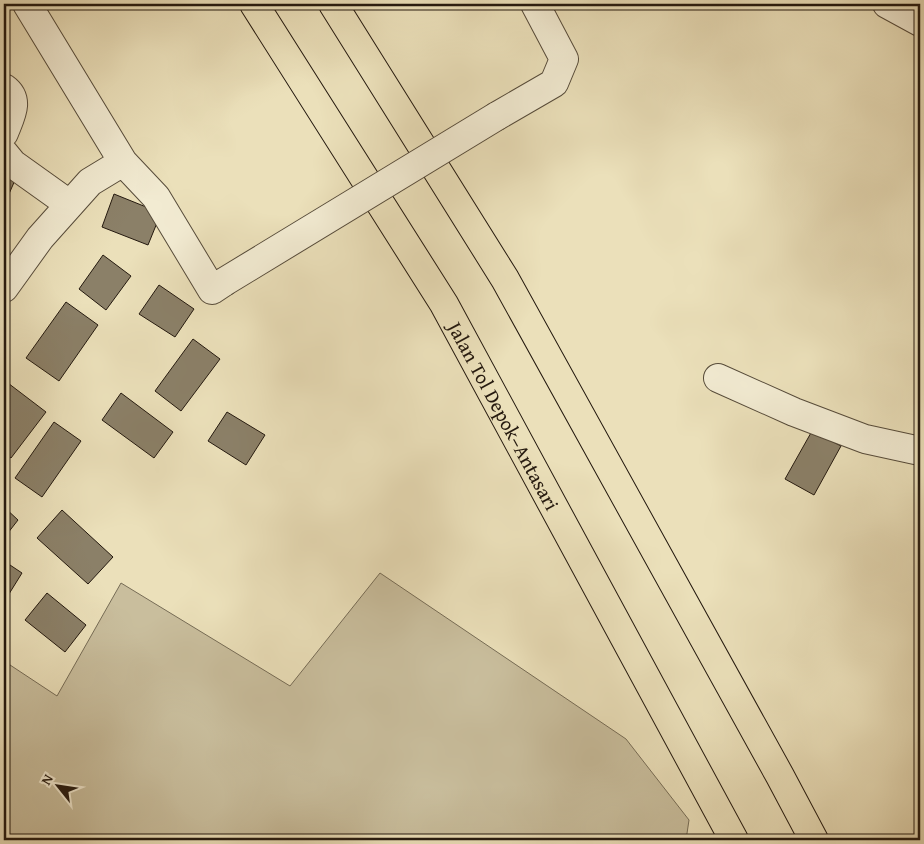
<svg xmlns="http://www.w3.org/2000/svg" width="924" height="844" font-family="'Gentium Book Plus',serif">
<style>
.green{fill:#c9be9d;stroke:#766c56}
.building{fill:#8b8068;stroke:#24190f}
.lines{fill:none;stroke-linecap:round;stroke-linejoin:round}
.street-casing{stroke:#564b3a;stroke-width:30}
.highway-casing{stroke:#24190f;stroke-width:30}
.street{stroke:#f2ebd2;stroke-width:28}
.highway{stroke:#ebe0ba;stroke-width:28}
.street-bridge-casing{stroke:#564b3a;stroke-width:30;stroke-linecap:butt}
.street-bridge{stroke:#f2ebd2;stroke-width:28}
.labels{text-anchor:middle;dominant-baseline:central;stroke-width:4.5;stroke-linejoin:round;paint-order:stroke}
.street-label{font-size:20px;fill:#24190f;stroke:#f2ebd2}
</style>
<rect width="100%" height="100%" fill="#ebe0ba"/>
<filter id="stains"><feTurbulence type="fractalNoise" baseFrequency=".004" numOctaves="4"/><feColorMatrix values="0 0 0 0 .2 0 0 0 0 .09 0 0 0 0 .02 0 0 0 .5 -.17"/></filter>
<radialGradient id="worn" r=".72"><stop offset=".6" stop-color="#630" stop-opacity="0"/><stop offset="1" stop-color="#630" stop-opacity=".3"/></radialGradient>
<!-- green -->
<path class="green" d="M380,573L626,739L689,820L686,840H4V661L57,696L121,583L290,686Z"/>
<!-- building -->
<path class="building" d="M4,165L19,171L5,203L4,202Z
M114,194L161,213L148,245L102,227Z
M103,255L131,276L106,310L79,289Z
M159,285L194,309L175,337L139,314Z
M66,302L98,325L59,381L26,358Z
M193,339L220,359L181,411L155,391Z
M4,380L46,412L11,458L4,453Z
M121,393L173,432L154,458L102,420Z
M227,412L265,435L246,465L208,441Z
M54,422L81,441L42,497L15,478Z
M812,431L841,446L814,495L785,479Z
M4,507L18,520L4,538Z
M62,510L113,557L88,584L37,538Z
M4,561L22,573L4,602Z
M47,593L86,625L65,652L25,620Z"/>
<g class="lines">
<defs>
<path id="street" d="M27,4L123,162
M887,4L920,22
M4,88C21,100 10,117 4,133
M497,116L554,83L564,59L535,4
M4,153L13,164L69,204
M4,288L40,238L90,182L123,162L156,197L212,290L224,282
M718,378L794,412L865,439L920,451"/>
<g id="highway">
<path id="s1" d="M254,4L444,304L734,840"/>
<path d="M333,4L505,279L780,776L814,840"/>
</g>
</defs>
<!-- street casing -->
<use href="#street" class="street-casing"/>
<!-- highway casing -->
<use href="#highway" class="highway-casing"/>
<!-- street -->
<use href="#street" class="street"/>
<!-- highway -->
<use href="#highway" class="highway"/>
<defs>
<path id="street-bridge" d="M224,282L497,116"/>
</defs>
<!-- street-bridge casing -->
<use href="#street-bridge" class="street-bridge-casing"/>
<!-- street-bridge -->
<use href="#street-bridge" class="street-bridge"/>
</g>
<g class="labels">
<!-- street labels -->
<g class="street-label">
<text stroke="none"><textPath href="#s1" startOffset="482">Jalan Tol Depok–Antasari</textPath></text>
</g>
</g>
<!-- margin -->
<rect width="924" height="844" fill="none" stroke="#ebe0ba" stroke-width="20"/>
<rect x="5" y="5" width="914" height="834" fill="none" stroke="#24190f" stroke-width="2.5"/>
<rect x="10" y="10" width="904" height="824" fill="none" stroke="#24190f"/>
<!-- north arrow -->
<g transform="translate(58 786) rotate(300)" stroke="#f2ebd2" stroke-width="4" paint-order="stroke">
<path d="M0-4L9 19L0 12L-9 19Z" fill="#24190f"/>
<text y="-8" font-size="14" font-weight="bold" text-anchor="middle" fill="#24190f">N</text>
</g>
<rect width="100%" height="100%" filter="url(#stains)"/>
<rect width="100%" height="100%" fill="url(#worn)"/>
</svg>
